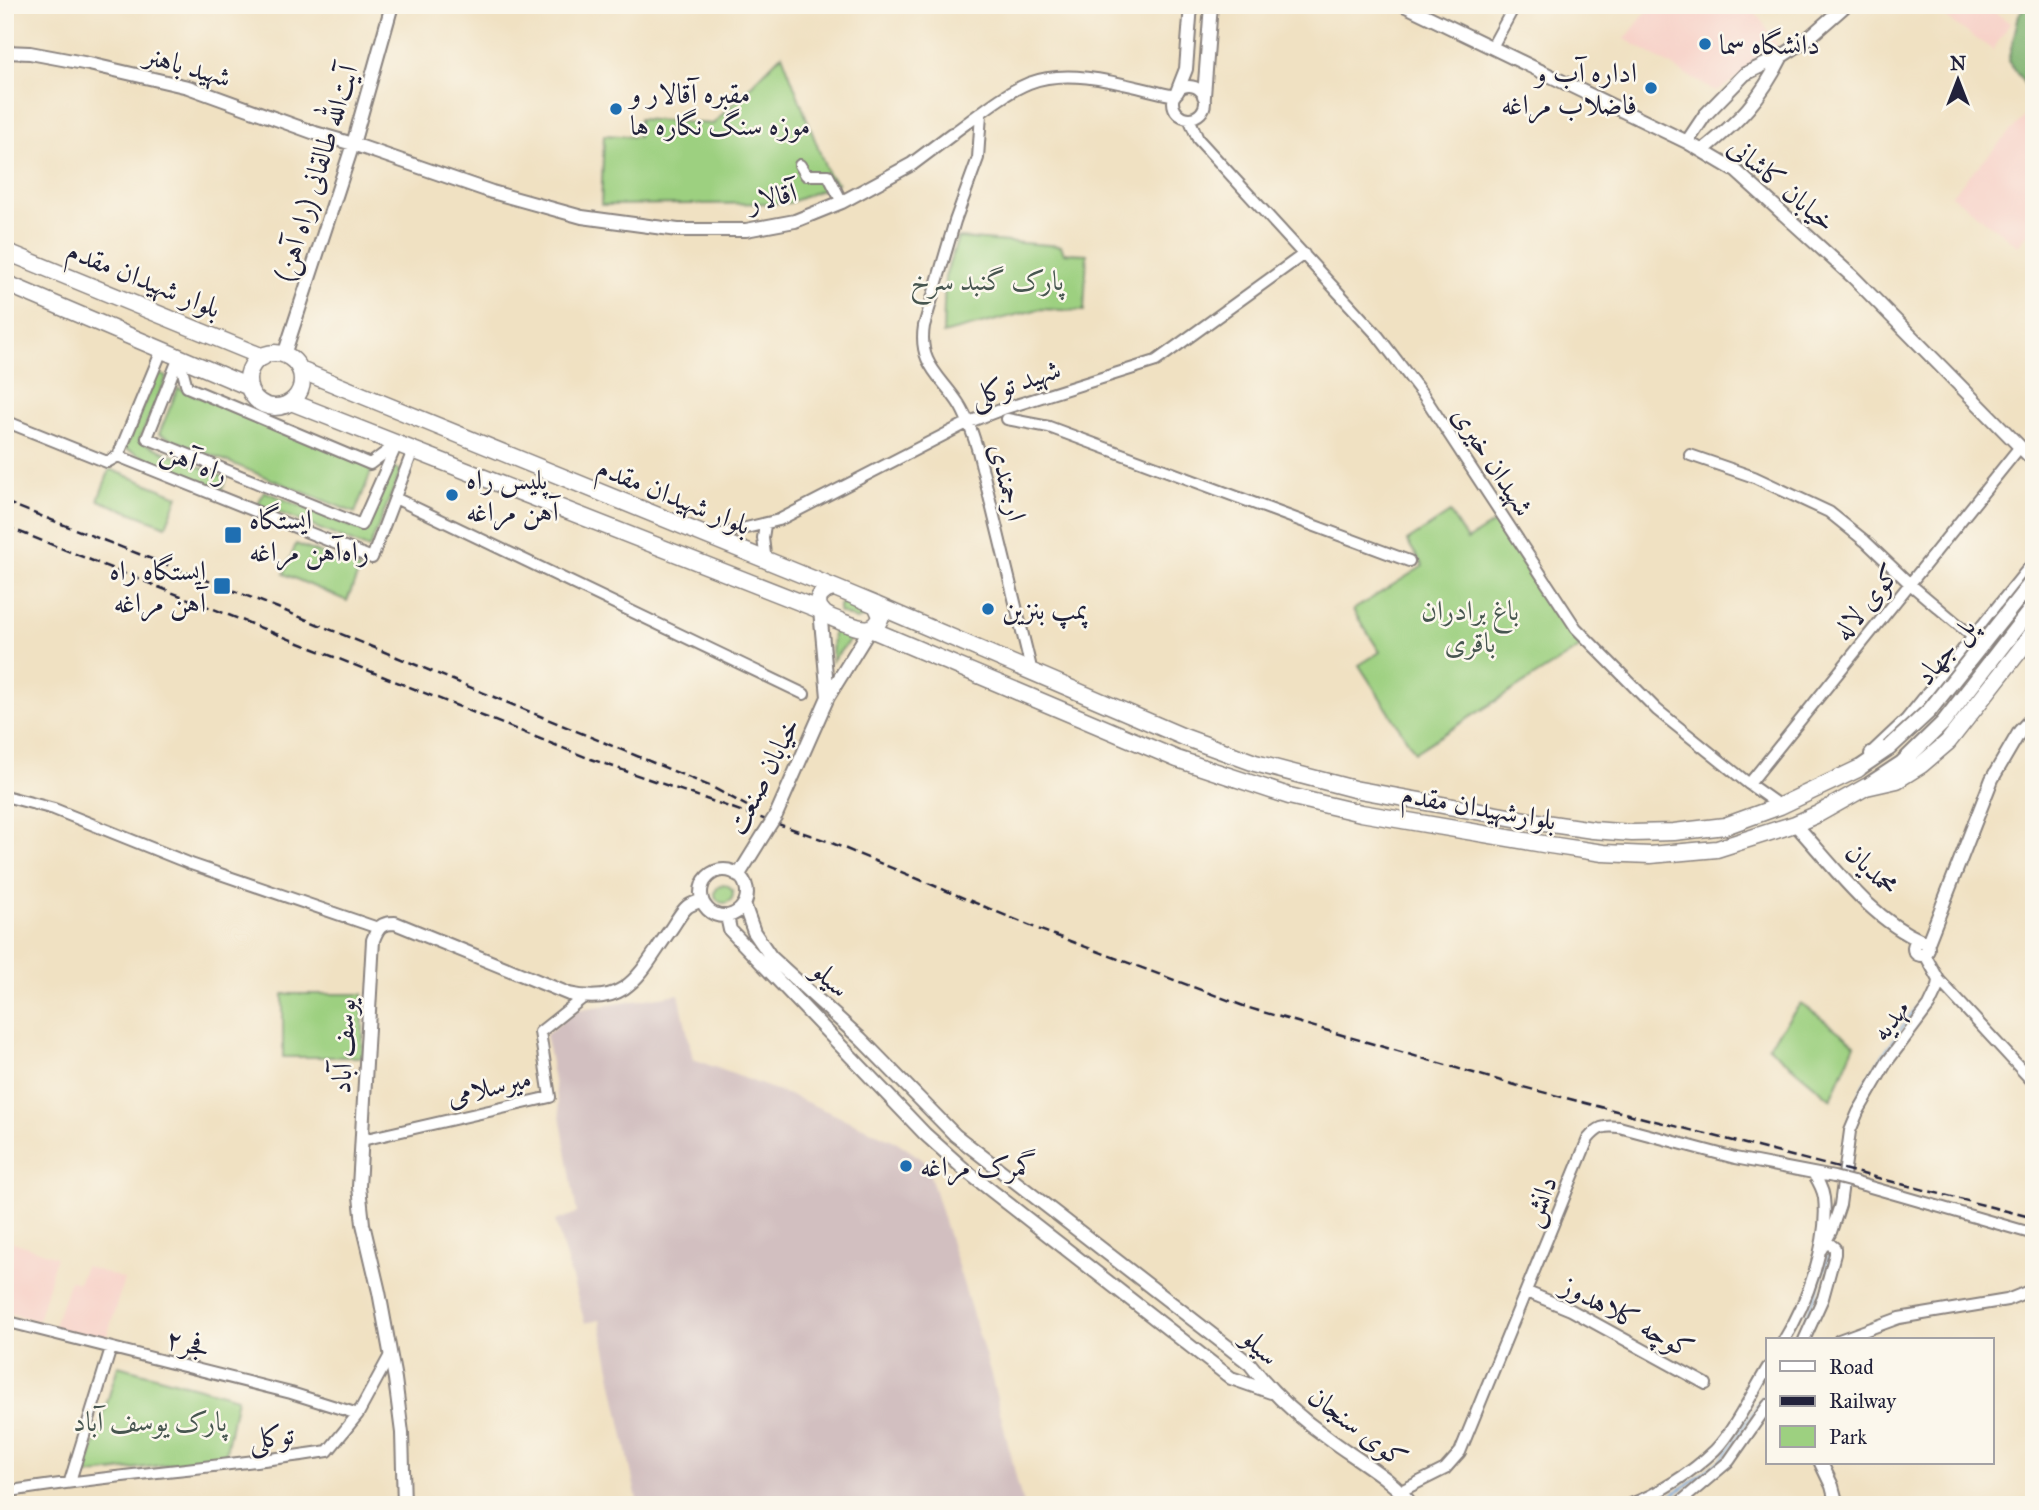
<svg xmlns="http://www.w3.org/2000/svg" width="2039" height="1510" font-family="'IM FELL Great Primer',Amiri,serif">
<style>
.built{fill:#f7d1c8}
.industrial{fill:#d2bfc0}
.green{fill:#9dd080;stroke:#60795e;stroke-width:2}
.forest{fill:#7eb26e;stroke:#506a54;stroke-width:2}
.lines{fill:none;stroke-linecap:round;stroke-linejoin:round}
.stream{stroke:#6fa6dd;stroke-width:2.5}
.minor-casing{stroke:#89827e;stroke-width:14}
.tertiary-casing{stroke:#89827e;stroke-width:16}
.secondary-casing{stroke:#89827e;stroke-width:18}
.primary-casing{stroke:#89827e;stroke-width:19}
.minor{stroke:#fff;stroke-width:10}
.tertiary{stroke:#fff;stroke-width:12}
.secondary{stroke:#fff;stroke-width:14}
.primary{stroke:#fff;stroke-width:16}
.rail{stroke:#22223b;stroke-width:2.5;stroke-dasharray:10 5;stroke-linecap:butt}
.minor-bridge-casing{stroke:#89827e;stroke-width:14;stroke-linecap:butt}
.tertiary-bridge-casing{stroke:#89827e;stroke-width:16;stroke-linecap:butt}
.secondary-bridge-casing{stroke:#89827e;stroke-width:18;stroke-linecap:butt}
.minor-bridge{stroke:#fff;stroke-width:10}
.tertiary-bridge{stroke:#fff;stroke-width:12}
.secondary-bridge{stroke:#fff;stroke-width:14}
.poi-dot{fill:#1f6fb2;stroke:#fbf7ec;stroke-width:2.5}
.labels{text-anchor:middle;dominant-baseline:central;stroke-width:5;stroke-linejoin:round;paint-order:stroke}
.poi-label{font-size:28px;fill:#22223b;stroke:#fbf7ec;text-anchor:start}
.street-label{font-size:28px;fill:#22223b;stroke:#fbf7ec}
.park-label{font-size:28px;fill:#475650;stroke:#fbf7ec}
</style>
<rect width="100%" height="100%" fill="#fbf7ec"/>
<filter id="ink" filterUnits="userSpaceOnUse"><feTurbulence type="fractalNoise" baseFrequency=".0143" numOctaves="2"/><feDisplacementMap in="SourceGraphic" scale="14" xChannelSelector="R" yChannelSelector="G"/><feConvolveMatrix kernelMatrix="1 2 1 2 8 2 1 2 1" color-interpolation-filters="sRGB"/></filter>
<filter id="wash" filterUnits="userSpaceOnUse"><feTurbulence type="fractalNoise" baseFrequency=".00686" numOctaves="4" result="noise"/><feDisplacementMap in="SourceGraphic" scale="28" xChannelSelector="R" yChannelSelector="G"/><feGaussianBlur stdDeviation="1.57" result="paint"/><feColorMatrix in="noise" values="0 0 0 0 0 0 0 0 0 0 0 0 0 0 0 0 0 1.4 0 .05"/><feComposite in="paint" operator="in"/></filter>
<g filter="url(#wash)">
<rect width="100%" height="100%" fill="#f0e1c2"/>
<!-- built -->
<path class="built" d="M1652,5H1751L1780,49L1716,92L1625,39Z
M1938,5H1984L2010,23L1993,50L1934,10Z
M2034,106V226L2018,246L1951,195Z
M5,1239L56,1257L38,1321L5,1312Z
M85,1266L124,1279L105,1344L53,1329L70,1280L78,1283Z"/>
<!-- industrial -->
<path class="industrial" d="M679,994L693,1059L797,1098L897,1142L926,1162L990,1371L1023,1505H638L600,1320L585,1323L555,1221L577,1213L546,1035L576,1010Z"/>
<!-- green -->
<path class="green" d="M782,54L828,174L838,183L789,203L601,205L604,135L638,137L639,119L713,124Z
M958,238L1061,246L1064,253L1087,254L1084,311L1039,309L943,334L945,276Z
M157,373L167,377L139,441L227,478L222,490L125,449Z
M178,388L373,467L355,513L159,434Z
M392,467L401,471L369,549L258,504L264,491L364,532Z
M110,469L178,496L166,526L98,500Z
M1450,513L1467,540L1499,520L1581,647L1415,752L1359,665L1380,652L1353,610L1423,566L1407,541Z
M296,544L360,569L347,601L284,574Z
M847,600L863,606L866,610L865,617L856,620L839,612V605Z
M833,627L854,635L832,661Z
M715 894a9 9 0 1 1 18 0a9 9 0 1 1-18 0Z
M283,994H363V1057H283Z
M1801,1003L1855,1044L1831,1099L1768,1046Z
M118,1366L237,1398L225,1457L85,1475Z"/>
<!-- forest -->
<path class="forest" d="M2025,5H2034V79L2026,86L2008,61L2019,15Z"/>
<g class="lines">
<!-- stream -->
<path class="stream" d="M1849,1120L1865,1082L1929,988V977L1923,971
M1796,1340L1817,1292L1830,1250
M1655,1505L1689,1484L1722,1459L1768,1390"/>
</g>
</g>
<g filter="url(#ink)">
<g class="lines">
<defs>
<path id="minor" d="M1492,47L1515,5
M1173 102a16 16 0 1 1 32 0a16 16 0 1 1-32 0Z
M981,114L978,158L955,221L924,326C918,364 940,375 959,404C968,418 973,435 978,451L1030,664L1027,669
M1189,118L1198,139L1378,336L1424,396L1576,628L1657,710L1749,784L1780,806
M952,134C976,117 1002,94 1029,83C1073,66 1131,87 1175,96
M800,165L806,175H828L842,202
M162,350L118,456L372,558L413,450
M179,357L147,438L361,525L397,444
M179,357L187,387L370,464L394,446
M1007,419L1049,427L1409,561
M5,421L107,462L118,456
M1690,455L1754,477L1829,512L1865,541L1910,584L1974,638
M395,498L804,694
M765,525L763,538L766,562
M709,537L779,520L969,422L1003,409L1156,361L1304,254
M1749,784L2019,448
M5,796L54,809L191,864L378,928
M1939,980L2034,1083
M362,1140L550,1097L540,1032L584,997
M1853,1182L2034,1234
M1824,1245L1831,1232L1840,1205L1850,1131L1858,1112L1887,1062L1929,1006L1938,987L1939,980L1924,953
M1527,1292L1571,1310L1706,1384
M5,1321L291,1393L358,1414
M1784,1340C1807,1303 1829,1242 1824,1198C1823,1189 1818,1181 1813,1173
M1804,1340L1823,1298L1835,1254V1248L1830,1244L1824,1245L1821,1250
M1839,1340L1899,1318L2007,1300L2034,1289
M70,1481L111,1348
M1401,1491L1445,1469L1460,1452L1588,1139C1598,1127 1604,1125 1619,1127L1735,1158L1834,1177
M5,1492C112,1474 221,1468 328,1451L358,1414L389,1357
M1628,1505C1659,1494 1691,1473 1715,1450C1733,1432 1754,1390 1768,1367
M1677,1505L1729,1461L1768,1405"/>
<path id="tertiary" d="M1404,5L1687,142L1736,171L1853,277L2034,461
M5,52L30,53L89,64L188,87L315,133L353,144L492,192L582,217L678,230H746L795,221L842,202L912,164L952,134
M1177,92L1186,69L1191,5
M1204,96L1211,5
M1687,142L1705,115L1745,74L1782,56L1805,41L1846,5
M1702,151C1740,120 1760,100 1782,56
M284,355L353,144L392,5
M820,610L828,697L870,629
M1871,754L1907,720L2034,563
M776,815L828,697
M1795,824C1832,864 1870,919 1922,941
M701 893a23 23 0 1 1 46 0a23 23 0 1 1-46 0Z
M738,876L764,834
M744,904L754,932L771,957L861,1039L955,1135L1250,1364C1272,1393 1298,1417 1328,1438C1351,1456 1397,1481 1411,1505
M727,916L730,930L925,1134L965,1170L1231,1378L1271,1392
M1914 948a7 7 0 1 1 14 0a7 7 0 1 1-14 0Z
M1927,945L1992,779L2020,731L2034,716
M1821,1463L1832,1486L1837,1505
M404,1505L402,1433L395,1379L379,1292L363,1224L359,1187L373,940C378,927 381,923 395,923L569,994C630,1008 641,970 671,929C676,922 681,912 687,907C691,904 698,902 702,900"/>
<path id="secondary" d="M1858,769L1889,748
M1870,784L1902,763L1943,723L2034,605"/>
<path id="primary" d="M5,251L263,357
M5,283L249,387
M248 380a27 27 0 1 1 54 0a27 27 0 1 1-54 0Z
M300,370L835,588
M291,402L820,610
M835,588L876,605L881,616C875,636 857,627 842,622C836,619 826,617 822,611C812,600 823,589 835,588Z
M876,605L1184,737L1255,763L1354,789L1531,821L1593,830L1632,833L1674,832L1725,826L1780,806L1858,769
M870,629L1177,759L1289,796L1361,813L1543,844L1603,853L1650,855L1717,849L1795,824L1818,814L1866,787L1897,780L1921,765L1948,742L2034,632"/>
</defs>
<!-- minor casing -->
<use href="#minor" class="minor-casing"/>
<!-- tertiary casing -->
<use href="#tertiary" class="tertiary-casing"/>
<!-- secondary casing -->
<use href="#secondary" class="secondary-casing"/>
<!-- primary casing -->
<use href="#primary" class="primary-casing"/>
<!-- minor -->
<use href="#minor" class="minor"/>
<!-- tertiary -->
<use href="#tertiary" class="tertiary"/>
<!-- secondary -->
<use href="#secondary" class="secondary"/>
<!-- primary -->
<use href="#primary" class="primary"/>
<!-- rail -->
<path class="rail" d="M5,502L278,608L712,787L747,806
M5,526L588,758L827,841L1038,929L1249,1008L1515,1085L2034,1218"/>
<defs>
<path id="minor-bridge" d="M1834,1177L1853,1182"/>
<path id="tertiary-bridge" d="M764,834L776,815"/>
<path id="secondary-bridge" d="M1889,748L1929,711L2034,579"/>
</defs>
<!-- minor-bridge casing -->
<use href="#minor-bridge" class="minor-bridge-casing"/>
<!-- tertiary-bridge casing -->
<use href="#tertiary-bridge" class="tertiary-bridge-casing"/>
<!-- secondary-bridge casing -->
<use href="#secondary-bridge" class="secondary-bridge-casing"/>
<!-- minor-bridge -->
<use href="#minor-bridge" class="minor-bridge"/>
<!-- tertiary-bridge -->
<use href="#tertiary-bridge" class="tertiary-bridge"/>
<!-- secondary-bridge -->
<use href="#secondary-bridge" class="secondary-bridge"/>
</g>
</g>
<!-- markers -->
<g class="poi-dot">
<circle cx="1705" cy="44" r="7"/>
<circle cx="1651" cy="88" r="7"/>
<circle cx="616" cy="109" r="7"/>
<circle cx="452" cy="495" r="7"/>
<rect x="224" y="526" width="18" height="18" rx="3.5"/>
<rect x="213" y="577" width="18" height="18" rx="3.5"/>
<circle cx="988" cy="609" r="7"/>
<circle cx="906" cy="1166" r="7"/>
</g>
<g class="labels">
<!-- poi labels -->
<g class="poi-label">
<text x="1719" y="44">دانشگاه سما</text>
<text x="1637" y="72" text-anchor="end">اداره آب و<tspan x="1637" dy="32">فاضلاب مراغه</tspan></text>
<text x="630" y="93">مقبره آقالار و<tspan x="630" dy="32">موزه سنگ نگاره ها</tspan></text>
<text x="466" y="479">پلیس راه<tspan x="466" dy="32">آهن مراغه</tspan></text>
<text x="249" y="519">ایستگاه<tspan x="249" dy="32">راه‌آهن مراغه</tspan></text>
<text x="206" y="570" text-anchor="end">ایستگاه راه<tspan x="206" dy="32">آهن مراغه</tspan></text>
<text x="1002" y="609">پمپ بنزین</text>
<text x="920" y="1166">گمرک مراغه</text>
</g>
<!-- street labels -->
<g class="street-label">
<text transform="translate(188 66) rotate(16)">شهید باهنر</text>
<text transform="translate(316 173) rotate(-73)">(راه آهن) آیت‌الله طالقانی</text>
<text transform="translate(1782 184) rotate(40)">خیابان کاشانی</text>
<text transform="translate(772 197) rotate(-13)">آقالار</text>
<text transform="translate(144 279) rotate(22)">بلوار شهیدان مقدم</text>
<text transform="translate(1015 383) rotate(-19)">شهید توکلی</text>
<text transform="translate(1493 461) rotate(57)">شهیدان خیری</text>
<text transform="translate(195 462) rotate(22)">راه آهن</text>
<text transform="translate(1008 482) rotate(76)">ارجمندی</text>
<text transform="translate(674 496) rotate(22)">بلوار شهیدان مقدم</text>
<text transform="translate(1866 602) rotate(-51)">کوی لاله</text>
<text transform="translate(1945 651) rotate(-51)">پل جهاد</text>
<text transform="translate(763 776) rotate(-63)">خیابان صنعت</text>
<text transform="translate(1479 807) rotate(10)">بلوارشهیدان مقدم</text>
<text transform="translate(1872 869) rotate(45)">محمدیان</text>
<text transform="translate(831 979) rotate(42)">سیلو</text>
<text transform="translate(1890 1020) rotate(-53)">مهدیه</text>
<text transform="translate(343 1046) rotate(-87)">یوسف آباد</text>
<text transform="translate(489 1087) rotate(-13)">میرسلامی</text>
<text transform="translate(1539 1201) rotate(-68)">دانش</text>
<text transform="translate(1628 1317) rotate(28)">کوچه کلاهدوز</text>
<text transform="translate(188 1343) rotate(14)">فجر۲</text>
<text transform="translate(1261 1347) rotate(44)">سیلو</text>
<text transform="translate(1358 1427) rotate(37)">کوی سنجان</text>
<text transform="translate(271 1437) rotate(-8)">توکلی</text>
</g>
<!-- park labels -->
<g class="park-label">
<text x="987" y="280">پارک گنبد سرخ</text>
<text x="1470" y="610">باغ برادران<tspan x="1470" dy="32">باقری</tspan></text>
<text x="150" y="1421">پارک یوسف آباد</text>
</g>
</g>
<!-- margin -->
<rect width="2039" height="1510" fill="none" stroke="#fbf7ec" stroke-width="28"/>
<!-- legend -->
<rect x="1766" y="1338" width="228" height="126" fill="#fbf7ec" stroke="#a4a2a5" stroke-width="2"/>
<rect x="1780" y="1361" width="35" height="10" fill="#ffffff" stroke="#a4a2a5" stroke-width="2"/>
<text x="1829" y="1374" font-size="21" fill="#22223b">Road</text>
<rect x="1780" y="1396" width="35" height="10" fill="#22223b" stroke="#a4a2a5" stroke-width="2"/>
<text x="1829" y="1408" font-size="21" fill="#22223b">Railway</text>
<rect x="1780" y="1426" width="35" height="21" fill="#9dd080" stroke="#a4a2a5" stroke-width="2"/>
<text x="1829" y="1444" font-size="21" fill="#22223b">Park</text>
<!-- north arrow -->
<g transform="translate(1958 80)" stroke="#fbf7ec" stroke-width="5" paint-order="stroke">
<path d="M0-5L12 26L0 18L-12 26Z" fill="#22223b"/>
<text y="-10" font-size="19" font-weight="bold" text-anchor="middle" fill="#22223b">N</text>
</g>
</svg>
